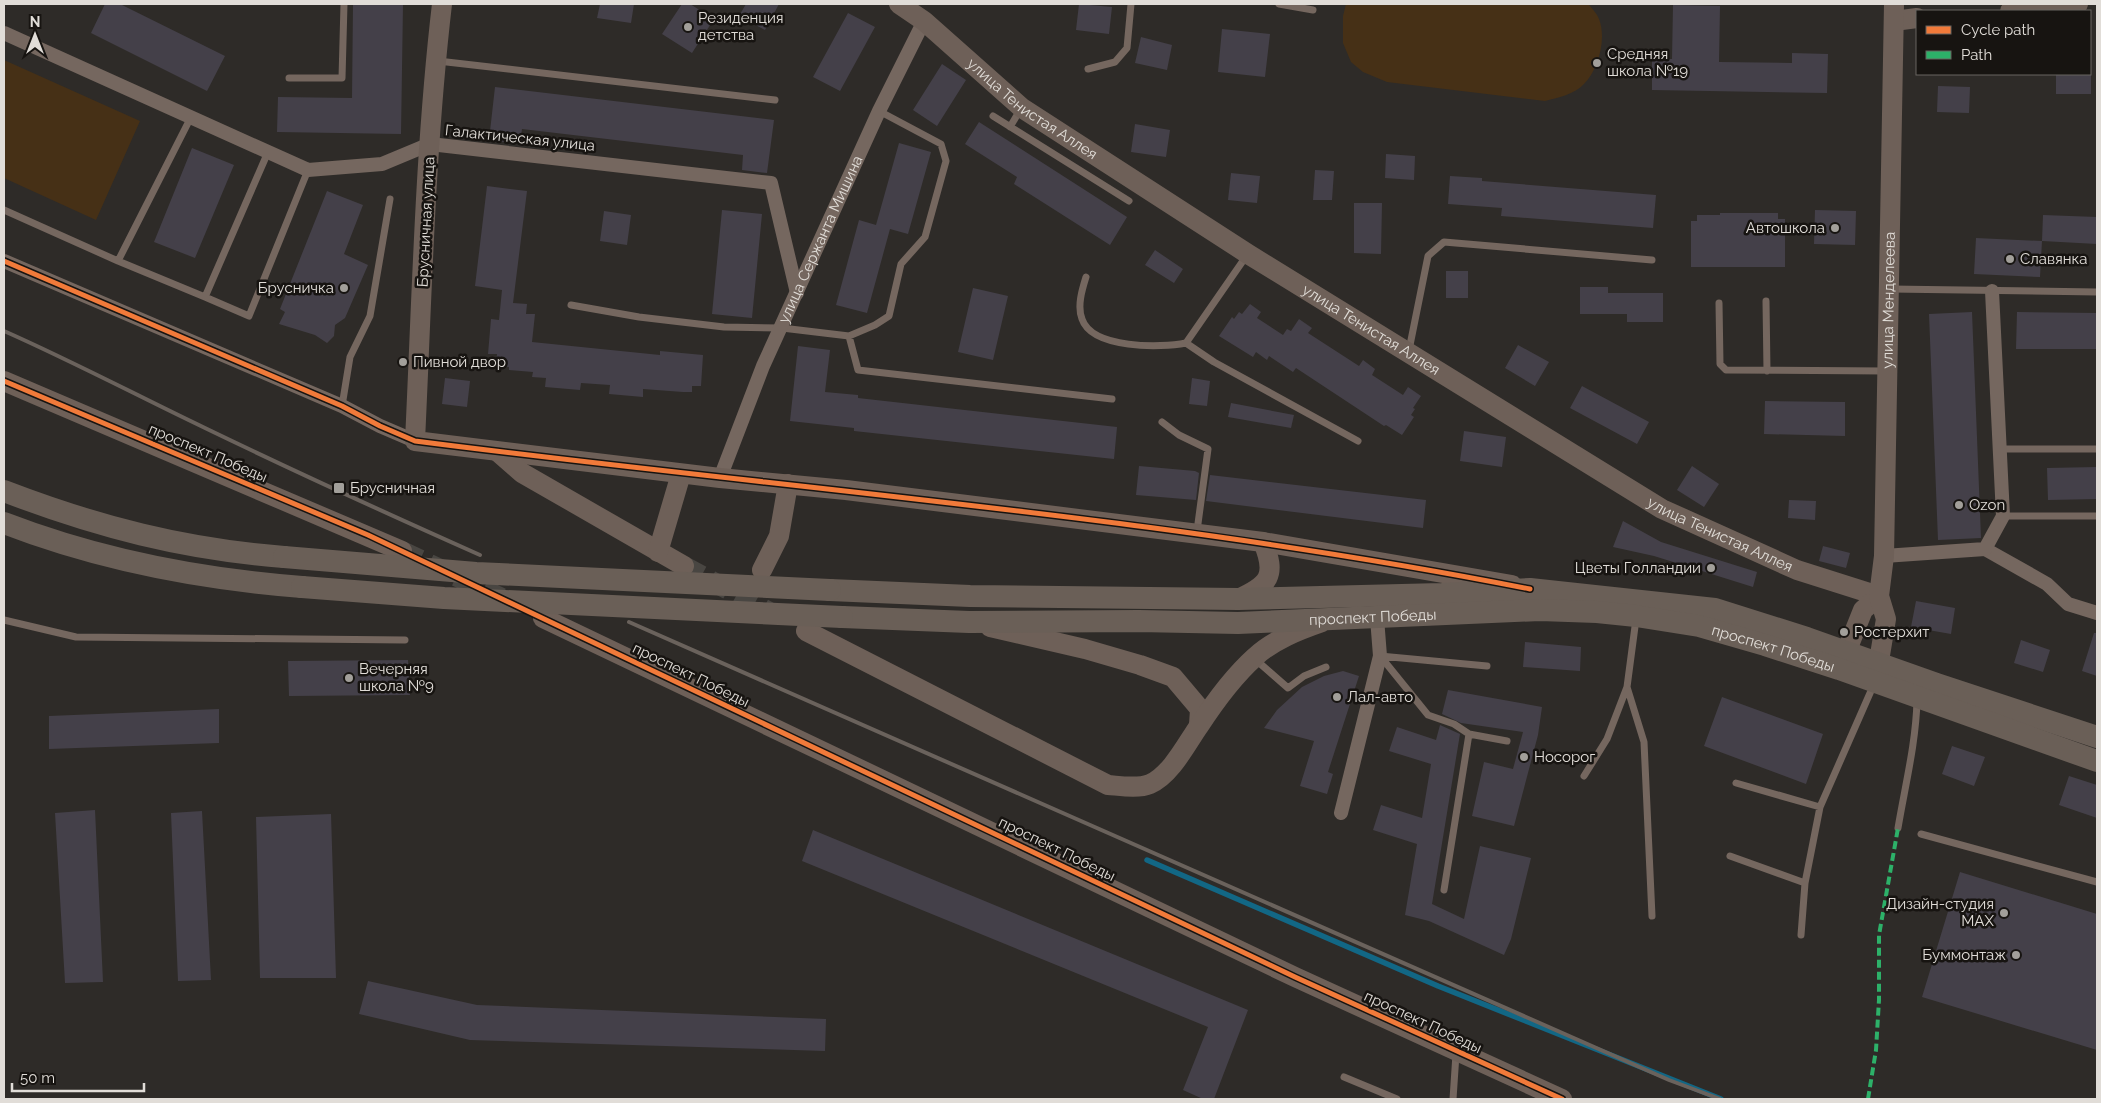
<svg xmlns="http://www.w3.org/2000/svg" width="2101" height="1103" font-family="Raleway,sans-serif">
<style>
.green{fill:#463016}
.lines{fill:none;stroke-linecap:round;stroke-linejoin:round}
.stream{stroke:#126785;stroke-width:5.5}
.building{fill:#444049}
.secondary-tunnel{stroke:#494642;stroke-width:20;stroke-dasharray:20 10;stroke-linecap:butt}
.lane{stroke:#75675f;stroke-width:7}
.street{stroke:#75675f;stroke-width:14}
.secondary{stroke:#6e6058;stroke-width:20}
.primary{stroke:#6a5f57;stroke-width:22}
.rail{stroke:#6a625c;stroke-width:4}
.primary-bridge{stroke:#6a5f57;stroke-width:22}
.quiet{stroke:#2db169;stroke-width:4;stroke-dasharray:8 4;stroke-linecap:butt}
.cycleway-casing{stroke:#171411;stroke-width:8}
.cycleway{stroke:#f17a3a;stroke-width:5}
.poi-dot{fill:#a29f9a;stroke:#171411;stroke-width:2}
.labels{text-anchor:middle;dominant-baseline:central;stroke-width:5;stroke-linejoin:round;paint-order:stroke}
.poi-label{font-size:15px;fill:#e1ddd8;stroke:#171411;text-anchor:start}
.street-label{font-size:15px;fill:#e1ddd8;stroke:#171411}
</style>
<rect width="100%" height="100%" fill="#2e2b28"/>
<!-- green -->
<path class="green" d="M1346,4H1588C1592,8 1597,14 1599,19C1607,39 1598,70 1584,84C1575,94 1557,98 1545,101L1387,82L1363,72L1351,62L1343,43V16Z
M4,60L140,121L96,220L4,178Z"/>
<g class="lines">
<!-- stream -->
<path class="stream" d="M1147,860L1438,986L1721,1099"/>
</g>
<!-- building -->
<path class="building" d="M105,4H120L225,56L207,91L91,33Z
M353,4H403L401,134L277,132L278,97L352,98Z
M600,4H634L631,23L597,18Z
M682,4H690L714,19L692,53L662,34Z
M746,4H779L765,30L739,16Z
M1079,4L1112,7L1109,34L1076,30Z
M1673,5L1720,6L1719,62L1792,63V53L1828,54L1827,93L1652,90V59H1672Z
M848,13L875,27L840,91L813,77Z
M1222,29L1270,34L1265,77L1218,72Z
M1141,37L1172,45L1167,70L1135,63Z
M942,64L966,80L937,126L913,110Z
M2056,74H2091V94H2056Z
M1938,86L1970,87L1969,113L1937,112Z
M495,87L774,120L767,173L742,170L743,155L522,129L520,144L489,140Z
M979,122L1127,217L1110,245L1014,184L1017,177L965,144Z
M1135,124L1170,130L1166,157L1131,152Z
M899,143L931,152L908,234L890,229L867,313L836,305L859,220L876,225Z
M192,148L234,165L195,258L154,242Z
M1386,154L1415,156L1414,180L1385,178Z
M1315,170L1334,171L1332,200H1313Z
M1231,173L1260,176L1257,203L1228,200Z
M1450,176L1482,178V181L1656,195L1653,228L1501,216L1502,208L1448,204Z
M487,186L527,191L513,303L527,304L526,314H535L532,342L660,355V351L703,355L701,386H692V392H683L643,389V397L609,394L610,385L581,383L580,390L545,387L546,378L532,377L533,372L509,370V367L496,366L497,354H488L491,319L499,320L502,290L475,286Z
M327,191L363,205L344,254L368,265L345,318L335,325L334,336L327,343L315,335L279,324L285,312L280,309Z
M1354,203H1382L1381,254L1354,253Z
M722,210L762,214L752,318L712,314Z
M1815,210L1856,211L1855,245L1814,244Z
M604,211L631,215L627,245L600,241Z
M1720,213H1778V219H1785V267H1691V221H1697V215H1720Z
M2043,215L2097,217V244L2042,241Z
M1976,238L2042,241L2040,277L1974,274Z
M1155,250L1183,269L1174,283L1145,265Z
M1446,271H1468V298H1446Z
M1580,287H1608V293H1663V322H1627V314H1580Z
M973,288L1008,296L993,360L958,352Z
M1250,304L1261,312L1257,318L1283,335L1287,329L1291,331L1299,319L1312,328L1308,333L1359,366L1363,360L1375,369L1372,375L1403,395L1408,387L1421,396L1413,408L1415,409L1411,415L1414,417L1402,435L1386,425L1384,426L1296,368L1293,372L1269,356L1267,360L1256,352L1253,357L1219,336L1232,317L1234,319L1239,312L1242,314Z
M1972,312L1981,538L1938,540L1929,314Z
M2017,312L2097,313V349H2016Z
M1518,345L1549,362L1535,386L1505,368Z
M798,346L830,350L825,392L858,395V398L1117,427L1114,459L854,431V428L790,421Z
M445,378L470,381L467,407L442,404Z
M1192,378L1210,381L1207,406L1189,404Z
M1582,386L1649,422L1637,444L1570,408Z
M1765,401L1845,402V436L1764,434Z
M1231,403L1294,415L1291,428L1228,417Z
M1464,431L1506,437L1502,467L1460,461Z
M1139,466L1195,471L1199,473L1196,500L1136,495Z
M1692,466L1719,484L1704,507L1677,490Z
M2097,467V499L2048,500L2047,468Z
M1210,475L1426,500L1423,528L1206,501Z
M1789,500L1816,501L1815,520L1788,518Z
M1623,521L1661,542L1757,572L1753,587L1654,556L1613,547Z
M1823,546L1850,553L1846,568L1819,561Z
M1916,601L1955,608L1951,634L1911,627Z
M2094,633H2097V676L2082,671Z
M2021,640L2050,650L2043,672L2014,663Z
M1525,642L1581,647L1580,671L1523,667Z
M408,660L410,695L289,696L288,661Z
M1343,671L1359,676L1328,772L1333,774L1327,794L1300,786L1314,741L1264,728L1277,710L1302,687L1324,676Z
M1448,690L1542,707L1538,735L1514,826L1472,816L1484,762L1513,769L1523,732L1461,723L1442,714Z
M1722,697L1823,734L1806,784L1704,746Z
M219,709V743L49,749V716Z
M1440,725L1460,734L1432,904L1464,919L1480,846L1531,858L1511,939L1504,955L1429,921L1405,915L1417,844L1373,830L1381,805L1422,818L1431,764L1389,751L1397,727L1436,740Z
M1952,746L1985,757L1974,786L1942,774Z
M2069,776L2097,785V818L2059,805Z
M95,810L103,982L65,983L55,813Z
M202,811L211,980L178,981L171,813Z
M331,814L336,978H260L256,817Z
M813,830L1248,1010L1214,1099H1203L1183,1090L1208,1027L802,861Z
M1960,872L2097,914V1050L1922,997Z
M368,981L477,1005L826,1019L825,1051L470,1040L359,1014Z"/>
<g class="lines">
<!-- secondary-tunnel -->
<path class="secondary-tunnel" d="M402,551L506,600
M684,566L775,615"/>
<!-- lane -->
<path class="lane" d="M1279,4L1313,10
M438,61L775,100
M1088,69L1115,62L1127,48L1131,4
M289,78H342L344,4
M993,116L1129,201
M191,117L118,261L205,297L268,152
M1010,127L1020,110
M4,210L118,261
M1247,255L1186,343L1214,362L1358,441
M1086,277C1082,290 1077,306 1082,319C1092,349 1161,348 1186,343
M1891,289L2097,292
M205,297L249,316L308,170
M1766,301L1767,371
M1719,303L1720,364L1726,370L1886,371
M571,305L639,317L724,327L782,328L849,336L875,325L889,316L901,264L925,237L946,161L941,144L879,111
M849,336L858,370L1112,399
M1409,350L1428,256L1444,242L1652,260
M342,406L350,357L370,316L390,199
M1162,422L1179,435L1208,449L1197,531
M2001,449H2097
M2003,516H2097
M4,620L76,637L405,640
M1380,656L1487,666
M1381,657L1428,715L1454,724L1469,734L1507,741
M1256,660L1288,688L1304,676L1326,667
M1627,687L1644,742L1652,916
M1584,776L1607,739L1627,687L1636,619
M1736,783L1820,807
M1898,828C1905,786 1916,743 1917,700
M1921,834L2097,882
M1730,856L1805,883
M1444,890L1469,734
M1801,935L1805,883L1820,807L1874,684
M1344,1077L1397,1099
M1453,1099L1456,1054"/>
<!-- street -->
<g class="street">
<path d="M4,33L308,170L382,164L430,144L771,183L797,293"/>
<path d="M4,261L342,406L380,426L415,441"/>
<path id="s1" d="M720,478L763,366L879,111L924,21"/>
<path d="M1985,549L2047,584L2068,604L2097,613"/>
<path d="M1884,556L1985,549L2003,516L1992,291"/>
<path d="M1341,813L1380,656L1377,618"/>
</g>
<!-- secondary -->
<g class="secondary">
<path d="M442,4C425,149 422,295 415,441L720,478L846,490L1263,542L1512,585"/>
<path id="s2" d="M899,4L924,21L1022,108L1248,254L1662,509L1797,570L1879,596"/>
<path d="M2010,11L2061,9L2078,4"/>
<path d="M1894,21L1917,18"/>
<path d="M4,381L402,551"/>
<path d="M498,452L522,473L684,566"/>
<path d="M658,552L681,474"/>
<path d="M762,570L779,536L788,484"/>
<path d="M1238,599C1269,585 1277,576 1263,542"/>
<path d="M543,618L1295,977L1562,1099"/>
<path d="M990,627L1085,649L1140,665L1173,677L1200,709L1199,725"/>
<path d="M806,631L1108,785C1121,786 1138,789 1150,784C1171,775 1187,743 1199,726C1214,703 1235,675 1255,657C1273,640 1299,630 1322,622"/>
<path d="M1841,665L1863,610L1879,596"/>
<path id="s3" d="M1876,679L1886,619L1879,596L1884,556L1894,4"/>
</g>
<!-- primary -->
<g class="primary">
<path d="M4,491C98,527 183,549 284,557"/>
<path d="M4,523C100,560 199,579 302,587"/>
<path d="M830,590L970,596L1238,599L1442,594L1530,589L1715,609L1807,638L1937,684L2097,737"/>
<path id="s4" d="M842,617L969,622L1139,621L1238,623L1540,610L1597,612L1636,616L1699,626L1765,645L1839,669L2097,761"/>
</g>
<!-- rail -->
<path class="rail" d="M4,331C72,361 138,396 205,428C296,472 388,514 480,555
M629,622L1669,1080L1720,1099"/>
<!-- primary-bridge -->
<path class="primary-bridge" d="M284,557L476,573L830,590
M302,587L444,598L842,617"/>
<!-- quiet -->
<path class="quiet" d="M1868,1099L1876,1050L1879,1000V935L1898,828"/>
<defs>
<path id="cycleway" d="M4,261L342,406L380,426L415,441C787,489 1161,516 1530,589
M4,381L368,535L1295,977L1562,1099"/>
</defs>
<!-- cycleway casing -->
<use href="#cycleway" class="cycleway-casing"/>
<!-- cycleway -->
<use href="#cycleway" class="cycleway"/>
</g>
<!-- markers -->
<g class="poi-dot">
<circle cx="688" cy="27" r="5"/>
<circle cx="1597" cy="63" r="5"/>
<circle cx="1835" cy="228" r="5"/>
<circle cx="2010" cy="259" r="5"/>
<circle cx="344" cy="288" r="5"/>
<circle cx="403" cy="362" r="5"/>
<rect x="333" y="482" width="12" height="12" rx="2.5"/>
<circle cx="1959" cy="505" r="5"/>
<circle cx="1711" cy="568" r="5"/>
<circle cx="1844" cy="632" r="5"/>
<circle cx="349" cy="678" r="5"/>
<circle cx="1337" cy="697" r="5"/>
<circle cx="1524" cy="757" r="5"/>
<circle cx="2004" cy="913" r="5"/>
<circle cx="2016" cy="955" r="5"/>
</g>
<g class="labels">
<!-- poi labels -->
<g class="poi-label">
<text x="698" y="18">Резиденция<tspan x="698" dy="17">детства</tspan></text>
<text x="1607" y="54">Средняя<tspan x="1607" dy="17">школа №19</tspan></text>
<text x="1825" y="228" text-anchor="end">Автошкола</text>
<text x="2020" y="259">Славянка</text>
<text x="334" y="288" text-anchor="end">Брусничка</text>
<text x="413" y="362">Пивной двор</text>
<text x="350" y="488">Брусничная</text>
<text x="1969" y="505">Ozon</text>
<text x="1701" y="568" text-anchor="end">Цветы Голландии</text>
<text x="1854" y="632">Ростерхит</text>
<text x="359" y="669">Вечерняя<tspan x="359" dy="17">школа №9</tspan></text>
<text x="1347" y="697">Лал-авто</text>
<text x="1534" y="757">Носорог</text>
<text x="1994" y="904" text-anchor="end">Дизайн-студия<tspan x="1994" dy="17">МAX</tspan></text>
<text x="2006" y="955" text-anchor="end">Буммонтаж</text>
</g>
<!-- street labels -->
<g class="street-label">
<text stroke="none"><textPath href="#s2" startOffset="170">улица Тенистая Аллея</textPath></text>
<text transform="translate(520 138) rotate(6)">Галактическая улица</text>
<text transform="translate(426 222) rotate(-87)">Брусничная улица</text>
<text stroke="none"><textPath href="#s1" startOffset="259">улица Сержанта Мишина</textPath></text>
<text stroke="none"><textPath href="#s3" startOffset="381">улица Менделеева</textPath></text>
<text stroke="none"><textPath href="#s2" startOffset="575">улица Тенистая Аллея</textPath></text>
<text transform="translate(208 453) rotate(23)">проспект Победы</text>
<text stroke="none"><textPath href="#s2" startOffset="980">улица Тенистая Аллея</textPath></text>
<text stroke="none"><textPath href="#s4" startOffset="531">проспект Победы</textPath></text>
<text stroke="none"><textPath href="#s4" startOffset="936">проспект Победы</textPath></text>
<text transform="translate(691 675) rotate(26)">проспект Победы</text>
<text transform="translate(1057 849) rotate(26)">проспект Победы</text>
<text transform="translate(1423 1022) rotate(25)">проспект Победы</text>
</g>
</g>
<!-- border -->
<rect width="2101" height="1103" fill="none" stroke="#e1ddd8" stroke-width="10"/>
<!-- legend -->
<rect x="1916" y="10" width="175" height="65" fill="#171411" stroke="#686461"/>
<rect x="1926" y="26" width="25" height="8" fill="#f17a3a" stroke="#686461"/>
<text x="1961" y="35" font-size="15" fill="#e1ddd8">Cycle path</text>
<rect x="1926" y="51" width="25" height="8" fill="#2db169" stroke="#686461"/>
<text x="1961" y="60" font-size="15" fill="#e1ddd8">Path</text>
<!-- north arrow -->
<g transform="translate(35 35)" stroke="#171411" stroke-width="4" paint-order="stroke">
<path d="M0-4L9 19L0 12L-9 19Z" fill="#e1ddd8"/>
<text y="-8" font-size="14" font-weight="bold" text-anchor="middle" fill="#e1ddd8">N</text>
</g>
<!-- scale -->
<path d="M12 1083v8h132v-8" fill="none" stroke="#e1ddd8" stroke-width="2.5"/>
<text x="20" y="1083" font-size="15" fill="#e1ddd8" stroke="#171411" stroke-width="4" paint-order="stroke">50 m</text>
</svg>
